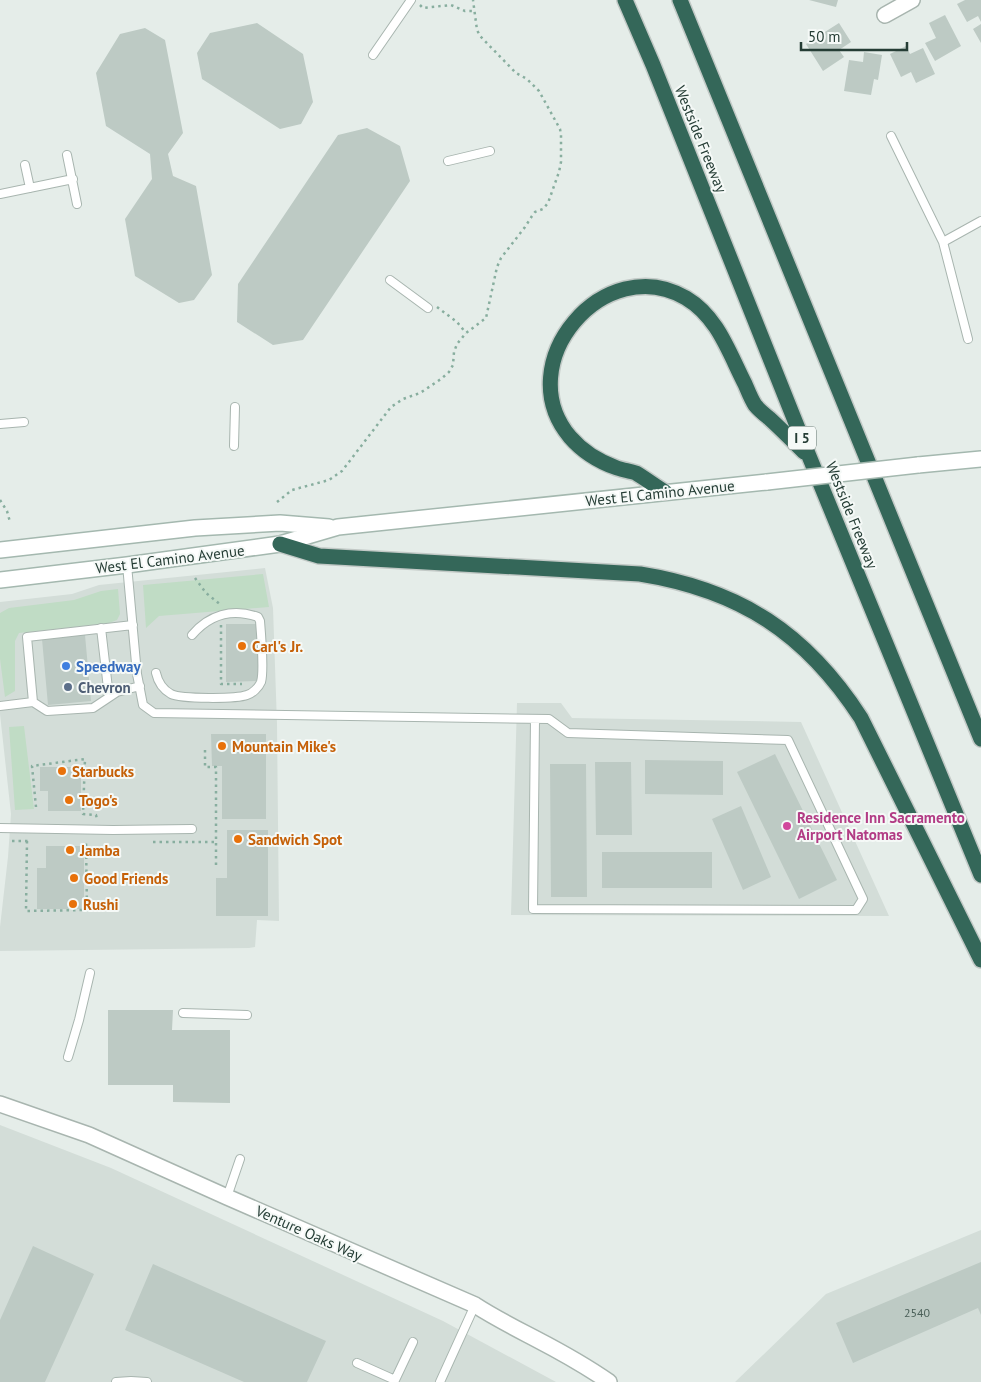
<svg xmlns="http://www.w3.org/2000/svg" width="981" height="1382" font-family="'PT Sans',sans-serif">
<style>
.built{fill:#d3ddd8}
.green{fill:#c0dcc5}
.building{fill:#bdcac4}
.lines{fill:none;stroke-linecap:round;stroke-linejoin:round}
.lane-casing{stroke:#a8b5af;stroke-width:10}
.street-casing{stroke:#a8b5af;stroke-width:18}
.secondary-casing{stroke:#a4b8af;stroke-width:18}
.highway-casing{stroke:#c2c9c6;stroke-width:18}
.path{stroke:#88ae9f;stroke-width:2.5;stroke-dasharray:2.5 4;stroke-linecap:butt}
.lane{stroke:#fff;stroke-width:8}
.street{stroke:#fff;stroke-width:15}
.secondary{stroke:#fff;stroke-width:15}
.highway{stroke:#346759;stroke-width:15}
.secondary-bridge-casing{stroke:#a4b8af;stroke-width:18;stroke-linecap:butt}
.secondary-bridge{stroke:#fff;stroke-width:15}
.food-dot{fill:#e8710a;stroke:#f5f9f7;stroke-width:2}
.shop-dot{fill:#3f7fe0;stroke:#f5f9f7;stroke-width:2}
.service-dot{fill:#5c6f8a;stroke:#f5f9f7;stroke-width:2}
.hotel-dot{fill:#d1479c;stroke:#f5f9f7;stroke-width:2}
.labels{text-anchor:middle;dominant-baseline:central;stroke-width:4;stroke-linejoin:round;paint-order:stroke}
.number-label{font-size:12px;fill:#4b6059}
.shield{fill:#f5f9f7;stroke:#63756f;stroke-width:1}
.shield-label{font-size:14px;font-weight:bold;fill:#253d35}
.street-label{font-size:15px;fill:#253d35;stroke:#f5f9f7}
.food-label{font-size:15px;font-weight:bold;fill:#c56008;stroke:#f5f9f7;text-anchor:start}
.shop-label{font-size:15px;font-weight:bold;fill:#366cbe;stroke:#f5f9f7;text-anchor:start}
.service-label{font-size:15px;font-weight:bold;fill:#4e5e75;stroke:#f5f9f7;text-anchor:start}
.hotel-label{font-size:15px;font-weight:bold;fill:#b23c85;stroke:#f5f9f7;text-anchor:start}
</style>
<rect width="100%" height="100%" fill="#e5ede9"/>
<!-- built -->
<path class="built" d="M265,568L273,608L277,724L279,921L257,920L255,947L249,948L0,951V927L8,857L11,814L0,714V602L72,594L99,585Z
M517,703H561L572,718L801,722L889,916L511,915Z
M0,1125L111,1168L443,1321L556,1382H0Z
M981,1230V1382H735L826,1294Z"/>
<!-- green -->
<path class="green" d="M263,574L269,607L159,616L146,628L143,585Z
M118,589L120,614L117,620L109,623L19,633L15,641V691L5,697L0,659V613L9,608L74,600L101,591Z
M24,726L34,809L15,810L9,727Z"/>
<!-- building -->
<path class="building" d="M809,0H838L836,7Z
M965,0H981V22L978,16L967,22L957,4Z
M945,15L961,46L935,61L925,43L936,38L929,23Z
M257,23L303,54L313,102L301,124L280,129L202,79L197,53L210,33Z
M839,23L851,42L839,50L844,57L823,71L806,44Z
M981,24V43L973,29Z
M145,28L165,40L183,133L168,154L173,176L196,186L212,275L194,300L179,303L135,276L125,219L152,179L150,154L106,126L96,73L120,34Z
M906,46L910,54L923,48L935,74L916,83L911,72L901,77L890,54Z
M864,52L882,55L878,80L874,79L871,95L844,91L849,60L863,62Z
M367,128L400,146L410,181L303,340L273,345L237,322L238,284L338,135Z
M226,624H258V681L226,682Z
M85,635L91,701L48,705L42,639Z
M211,734H266V819H222V766H212Z
M775,754L837,880L799,899L737,772Z
M645,760L723,761V795L645,794Z
M595,762H631L632,835H596Z
M550,764H586L587,897H551Z
M40,767H81V811H48V791H40Z
M741,806L771,877L743,890L712,819Z
M227,830H268V916H216V878H227Z
M46,846H84V909H37V868H46Z
M602,852H712V888H602Z
M108,1010H173L172,1030H230V1103L173,1102V1085H108Z
M33,1246L94,1274L45,1382H0V1320Z
M981,1262V1315L978,1308L853,1363L836,1323Z
M153,1264L326,1341L307,1382H244L125,1330Z"/>
<g class="lines">
<defs>
<path id="lane" d="M373,55L411,0
M891,136L943,242L968,339
M67,155L77,204
M448,161L490,151
M25,165L30,188
M0,194L73,179
M943,242L981,221
M390,280L428,308
M0,424L24,422
M234,446L235,407
M127,565L137,674L143,705L154,713L549,719L568,733L788,740L863,899L856,910L533,909L535,719
M101,628L109,697
M156,673C158,682 162,689 171,694C181,699 236,699 247,695C252,694 259,687 261,682C264,672 261,633 260,621L258,617C232,608 209,615 192,635
M33,702L27,637L133,625
M0,706L33,702L47,711L93,708L117,692L140,686
M0,828L113,830L192,829
M183,1013L247,1015
M68,1057L79,1020L90,973
M227,1197L240,1159
M357,1363L395,1380L413,1342
M116,1382L131,1381L147,1382
M440,1382L475,1305"/>
<path id="street" d="M885,15L912,0
M0,1104L89,1135L227,1197L475,1305C495,1318 515,1328 536,1339C561,1352 586,1366 609,1382"/>
<path id="secondary" d="M918,465L981,459
M0,550L195,528L280,523L329,527
M0,580L127,565L280,544L338,527L767,482"/>
<path id="highway" d="M625,0L653,65L809,456L981,875
M680,0L981,739
M665,492C655,486 646,479 636,473C630,471 623,470 617,468C600,462 582,451 570,437C508,363 605,250 686,298C718,317 729,353 745,384C748,391 751,399 755,405C759,410 764,414 769,418C781,429 793,441 804,452
M280,544L319,556L640,574C740,590 806,633 861,718L981,960"/>
</defs>
<!-- lane casing -->
<use href="#lane" class="lane-casing"/>
<!-- street casing -->
<use href="#street" class="street-casing"/>
<!-- secondary casing -->
<use href="#secondary" class="secondary-casing"/>
<!-- highway casing -->
<use href="#highway" class="highway-casing"/>
<!-- path -->
<path class="path" d="M420,5L423,8L451,5L465,11H473
M437,307L457,322L466,333
M0,500L7,511L10,522
M277,502L292,490L329,480L342,471L391,407L403,399L420,393L441,379L449,372L453,365L454,352L457,344L466,333L486,318L497,267L501,258L525,227L532,216L535,212L543,209L548,203L559,172L561,162V135L560,129L539,91L527,79L516,73L480,36L477,30L473,0
M195,578L206,593L221,605
M221,625V684H242
M205,750V767H216V869
M36,807L32,766L85,759L83,814L96,815L97,819
M12,841H31
M27,841L26,911L87,910L86,841
M153,842H216"/>
<!-- lane -->
<use href="#lane" class="lane"/>
<!-- street -->
<use href="#street" class="street"/>
<!-- secondary -->
<use href="#secondary" class="secondary"/>
<!-- highway -->
<use href="#highway" class="highway"/>
<defs>
<path id="secondary-bridge" d="M767,482L918,465"/>
</defs>
<!-- secondary-bridge casing -->
<use href="#secondary-bridge" class="secondary-bridge-casing"/>
<!-- secondary-bridge -->
<use href="#secondary-bridge" class="secondary-bridge"/>
</g>
<!-- markers -->
<g class="food-dot">
<circle cx="242" cy="646" r="5"/>
<circle cx="222" cy="746" r="5"/>
<circle cx="62" cy="771" r="5"/>
<circle cx="69" cy="800" r="5"/>
<circle cx="238" cy="839" r="5"/>
<circle cx="70" cy="850" r="5"/>
<circle cx="74" cy="878" r="5"/>
<circle cx="73" cy="904" r="5"/>
</g>
<circle class="shop-dot" cx="66" cy="666" r="5"/>
<circle class="service-dot" cx="68" cy="687" r="5"/>
<circle class="hotel-dot" cx="787" cy="826" r="5"/>
<g class="labels">
<!-- number labels -->
<g class="number-label">
<text x="917" y="1312">2540</text>
</g>
<!-- shield labels -->
<rect class="shield" x="788" y="426.5" width="28" height="23" rx="4"/>
<g class="shield-label">
<text x="802" y="438">I 5</text>
</g>
<!-- street labels -->
<g class="street-label">
<text transform="translate(701 139) rotate(68)">Westside Freeway</text>
<text transform="translate(660 493) rotate(-6)">West El Camino Avenue</text>
<text transform="translate(852 515) rotate(68)">Westside Freeway</text>
<text transform="translate(170 559) rotate(-7)">West El Camino Avenue</text>
<text transform="translate(309 1233) rotate(24)">Venture Oaks Way</text>
</g>
<!-- food labels -->
<g class="food-label">
<text x="252" y="646">Carl's Jr.</text>
<text x="232" y="746">Mountain Mike's</text>
<text x="72" y="771">Starbucks</text>
<text x="79" y="800">Togo's</text>
<text x="248" y="839">Sandwich Spot</text>
<text x="80" y="850">Jamba</text>
<text x="84" y="878">Good Friends</text>
<text x="83" y="904">Rushi</text>
</g>
<!-- shop labels -->
<g class="shop-label">
<text x="76" y="666">Speedway</text>
</g>
<!-- service labels -->
<g class="service-label">
<text x="78" y="687">Chevron</text>
</g>
<!-- hotel labels -->
<g class="hotel-label">
<text x="797" y="817">Residence Inn Sacramento<tspan x="797" dy="17">Airport Natomas</tspan></text>
</g>
</g>
<!-- scale -->
<path d="M801 42v8h106v-8" fill="none" stroke="#253d35" stroke-width="2.5"/>
<text x="808" y="42" font-size="15" fill="#253d35" stroke="#f5f9f7" stroke-width="4" paint-order="stroke">50 m</text>
</svg>
